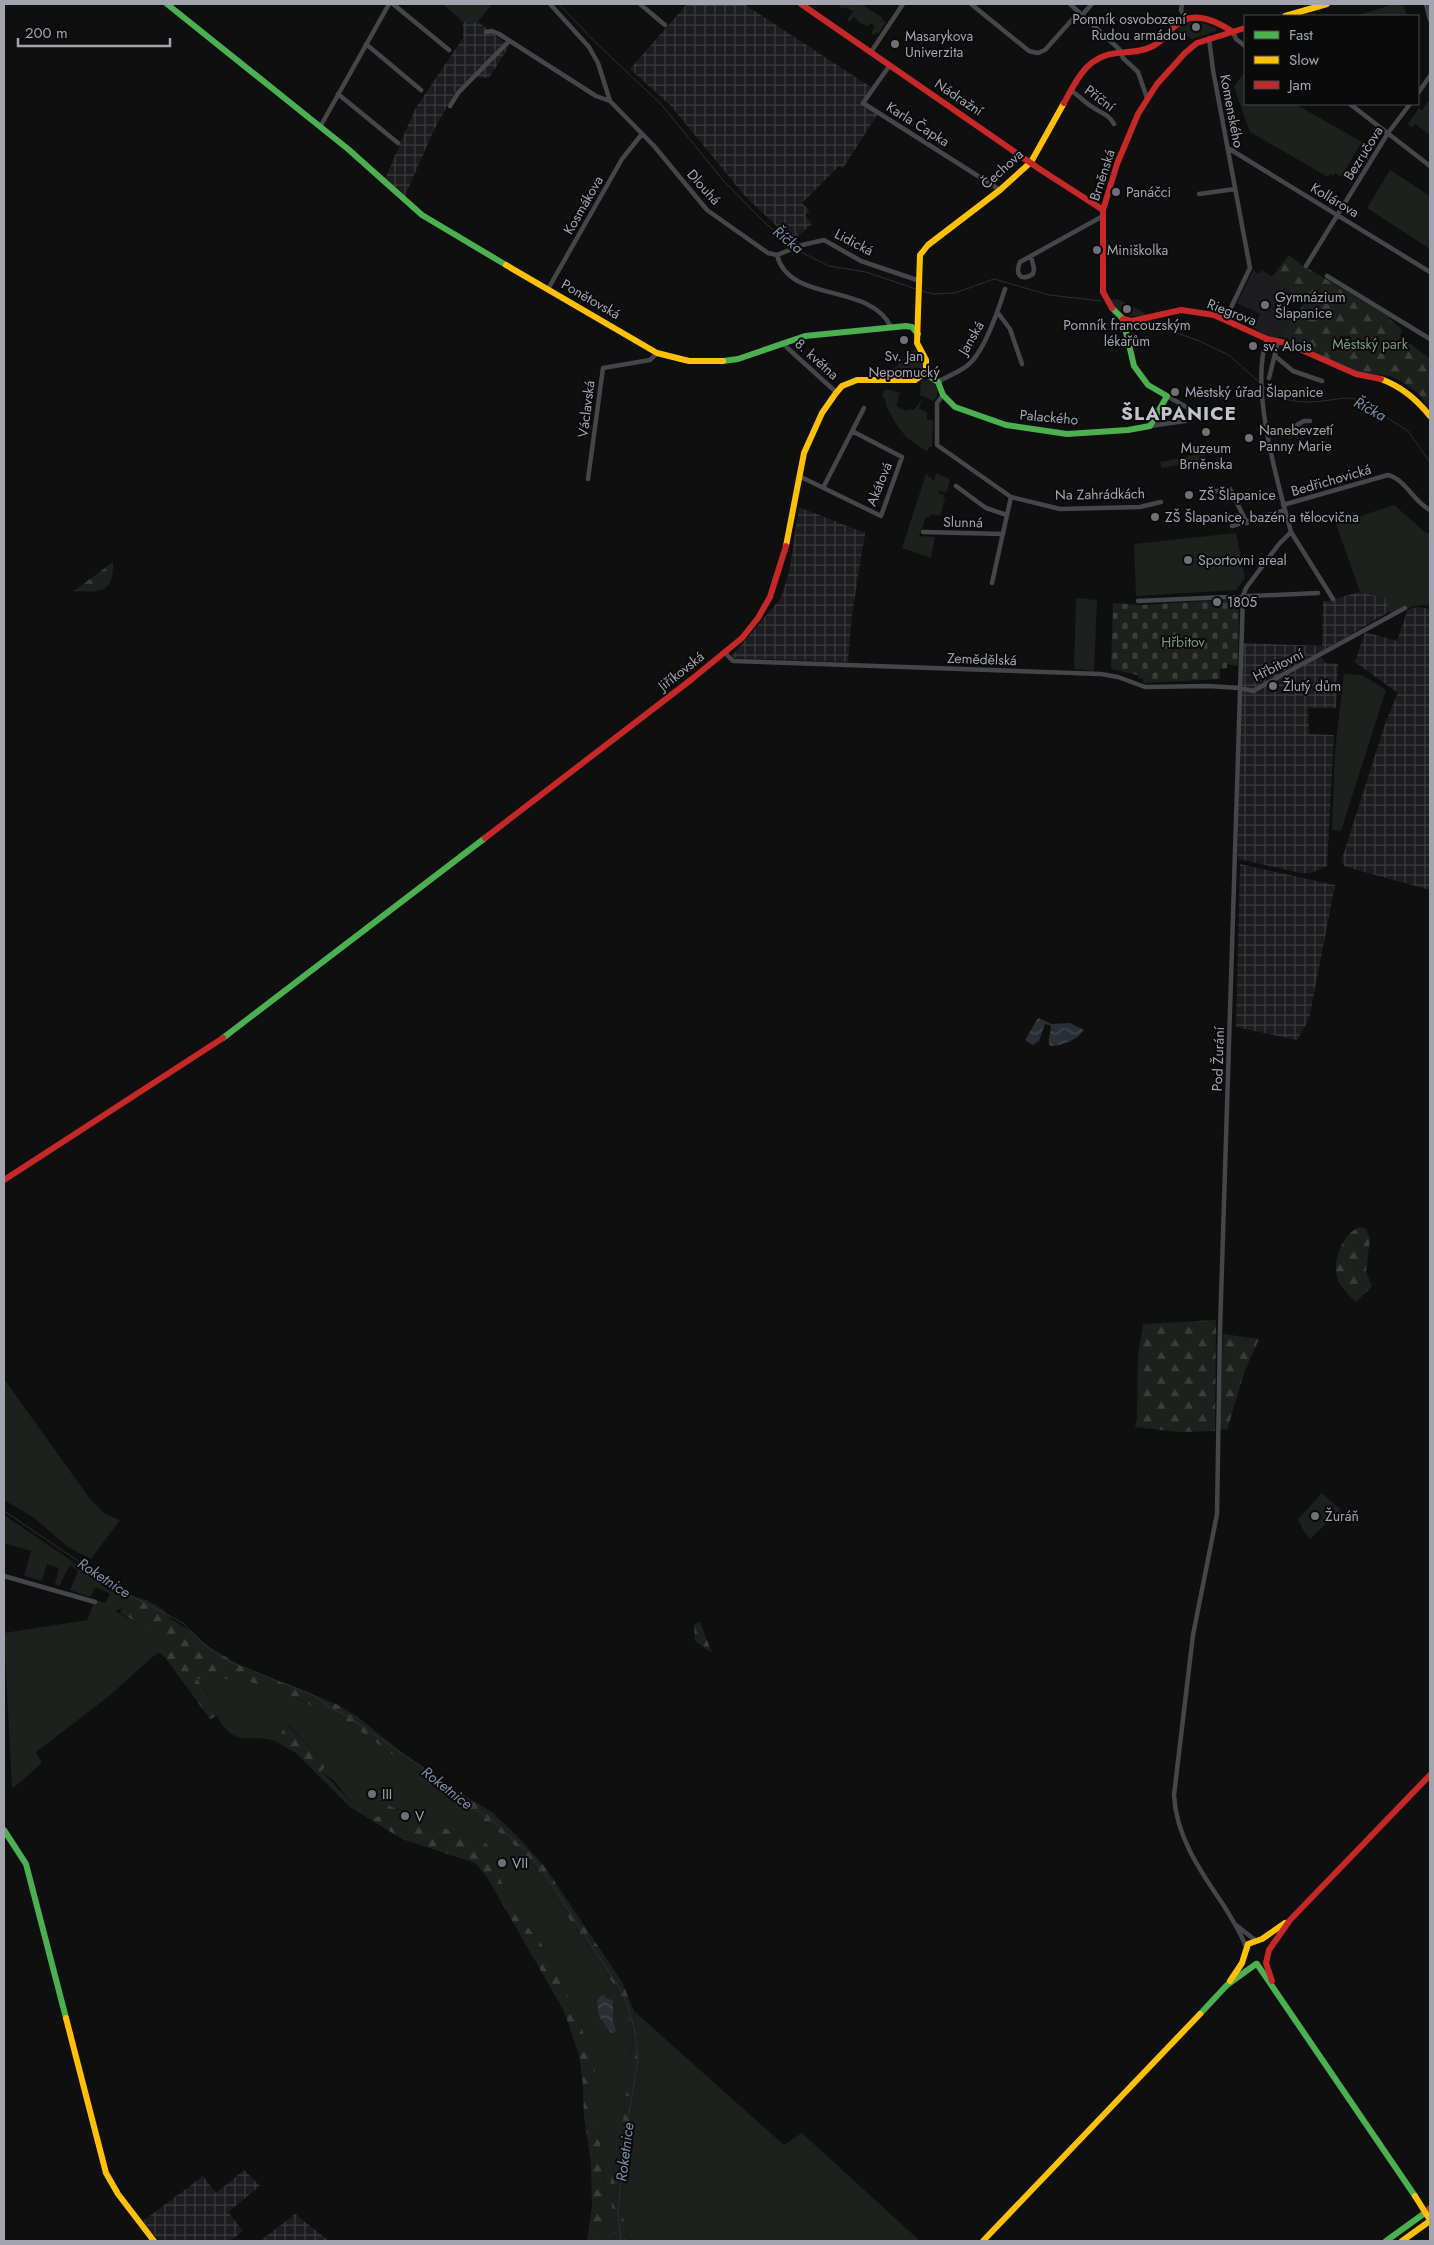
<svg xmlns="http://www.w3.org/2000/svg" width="1434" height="2245" font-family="Jost,sans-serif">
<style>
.built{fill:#1d1c1e}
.industrial{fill:url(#industrial-grid)}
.green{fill:#1c211d}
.forest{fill:url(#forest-firs)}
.cemetery{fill:url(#cemetery-stones)}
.water{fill:url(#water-waves)}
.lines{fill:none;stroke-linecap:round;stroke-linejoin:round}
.stream{stroke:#2a2f35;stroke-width:1}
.street{stroke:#45464a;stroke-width:4.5}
.fast{stroke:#4caf50;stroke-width:6}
.slow{stroke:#ffc107;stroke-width:6}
.jam{stroke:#c62828;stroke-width:6}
.slow-bridge{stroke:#ffc107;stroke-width:6}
.poi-dot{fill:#6f7078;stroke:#0a0a0b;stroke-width:2}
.labels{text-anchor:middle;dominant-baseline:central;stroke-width:4;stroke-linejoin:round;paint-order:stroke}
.poi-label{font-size:14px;fill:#a2a5b0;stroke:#0a0a0b;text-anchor:start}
.street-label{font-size:14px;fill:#a2a5b0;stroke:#0a0a0b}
.park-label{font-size:14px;fill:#7b9980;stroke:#0a0a0b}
.water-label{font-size:15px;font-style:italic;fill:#7c8fa7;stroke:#0a0a0b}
.district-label{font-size:19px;font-weight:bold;letter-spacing:1px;fill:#c2c4cc;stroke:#0a0a0b}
</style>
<defs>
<pattern id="industrial-grid" width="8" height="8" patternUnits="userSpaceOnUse" patternTransform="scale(1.25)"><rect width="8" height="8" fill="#1d1c1e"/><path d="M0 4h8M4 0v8" fill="none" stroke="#3b3a3c"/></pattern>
<pattern id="forest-firs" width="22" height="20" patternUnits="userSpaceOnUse" patternTransform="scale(1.25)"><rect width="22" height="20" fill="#1c211d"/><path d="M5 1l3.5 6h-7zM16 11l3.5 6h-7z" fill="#3a3e3b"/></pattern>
<pattern id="cemetery-stones" width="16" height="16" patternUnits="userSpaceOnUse" patternTransform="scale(1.25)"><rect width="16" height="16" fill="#1c211d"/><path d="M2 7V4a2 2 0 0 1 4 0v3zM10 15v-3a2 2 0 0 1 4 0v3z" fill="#3a3e3b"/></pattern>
<pattern id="water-waves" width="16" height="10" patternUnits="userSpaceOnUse" patternTransform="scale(1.25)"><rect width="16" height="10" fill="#2a2f35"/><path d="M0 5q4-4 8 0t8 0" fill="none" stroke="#464a50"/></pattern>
</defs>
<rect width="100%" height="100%" fill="#0f0f10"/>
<!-- built -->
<path class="built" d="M1253,270L1259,274L1262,270L1279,281L1284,285L1282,287L1294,295L1287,307L1294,312L1282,337L1271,338L1254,328L1260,314L1237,303Z"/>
<!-- industrial -->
<path class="industrial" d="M687,4H744L875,90L865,104L879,112L843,168L839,166L802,203L810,211L805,215L812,224L794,239L788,237L744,195L671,106L630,69Z
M463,22H478L509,46L489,78L471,77L454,94L434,130L405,196L385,179L415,109L463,38Z
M799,507L865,533L852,614L848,662L730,658L781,598L789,572Z
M1360,592L1385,598L1392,610L1319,653L1325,663L1338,664L1336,708H1308L1309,734L1334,735L1327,866L1311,873H1301L1238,859L1239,732L1243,643L1322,646L1323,602Z
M1418,607L1430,609V890L1346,867L1341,862L1386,721L1398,693L1355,662L1365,632L1397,641L1408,609Z
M1240,864L1335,885L1309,1019L1297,1040L1236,1027Z
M244,2170L260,2186L228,2212L243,2231L230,2241H159L143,2221L203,2176L216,2193Z
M295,2214L329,2241H260Z"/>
<!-- green -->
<path class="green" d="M443,4H492L478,22H463Z
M840,4H861L883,18L882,20L886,22L878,34L876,32L874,35L871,34L875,26L871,23L869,26L861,24L854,17L850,22L847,20L853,11L845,7L843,9L839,6Z
M1388,4H1403L1407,16H1355L1388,6Z
M1194,20L1216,28V31L1192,39L1177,29L1184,23Z
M1245,71V104H1295L1362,142L1341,177L1335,173L1333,176L1330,174L1328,177L1250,132L1234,87Z
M1430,99V135L1415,124L1412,127L1408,124L1419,108L1422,110Z
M1390,170L1430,196V249L1367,208Z
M1110,299L1120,300L1145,313L1144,315C1131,318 1113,315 1110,299Z
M916,348L924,363L920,375L911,378L883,376L882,374L886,370H892Z
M928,379C939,384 940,393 934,401L920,395L921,381Z
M884,390H890L900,393L896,406L907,411L908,409L914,410L922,399L919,409L927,412V420H933L932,447H929L927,451C906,440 899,430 888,409C885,404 886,399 882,395Z
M1206,453L1203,460L1162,468L1160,462Z
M936,473L950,479L947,492L939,491L938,493L944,495L943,498L945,499L940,516L932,514L928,517H926L919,536L935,537L931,558L902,548L926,474L934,481Z
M1394,505L1426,533H1430V606C1417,603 1404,609 1392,615L1385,598L1360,592L1336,524Z
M1236,533L1245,578L1236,590L1136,596L1134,544Z
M1076,598L1097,600L1094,671L1074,669Z
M1344,674L1362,675L1386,690L1341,831L1332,830L1335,750Z
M4,1379L90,1499L105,1514L120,1520L91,1559L68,1547L33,1517L4,1500Z
M1322,1493L1341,1510L1310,1539L1303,1530L1298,1519Z
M4,1515L66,1557L139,1614L122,1608L115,1611C141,1625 150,1628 169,1652L164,1657L160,1653L156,1654L109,1696L36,1752L42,1763L12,1789L4,1633L87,1620L95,1600L105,1603L110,1594L96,1587L90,1597L70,1590L78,1571L70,1565L59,1586L55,1584L59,1568L47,1564L42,1581L24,1576L31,1551L4,1543Z
M196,1679H236L262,1685L306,1702L322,1714L341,1717L503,1835L527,1856L620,1994L633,2037L620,2145L610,2184L615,2241H601L606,2207L600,2142L590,2105L597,2076L578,2016L541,1943L513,1909L499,1876V1859L484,1841L431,1824L389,1805L377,1817L354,1805L333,1780L321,1771L327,1765L287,1724L277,1742C265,1737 254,1739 242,1738C223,1735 216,1714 209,1698C207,1691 201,1685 196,1679Z
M634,2011L784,2145L802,2133L920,2241H629L620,2205L638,2055Z"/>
<!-- forest -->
<path class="forest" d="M1289,255L1302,265L1386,315L1402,330L1400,335L1430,359V409L1419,394L1401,381L1390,376L1357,372L1282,337L1294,312L1298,314L1305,301L1282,287L1283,285L1272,277Z
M113,562C114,594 99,592 74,591Z
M1361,1227L1366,1229L1370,1238L1366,1272L1372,1286L1356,1302C1350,1297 1339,1285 1337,1277C1332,1260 1344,1231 1361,1227Z
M1216,1320L1215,1431L1179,1432L1135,1427L1137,1417L1138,1355L1143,1324Z
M1223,1334L1259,1339L1244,1373L1227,1430L1220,1429Z
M66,1557L119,1593L147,1600L164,1610L171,1619L195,1634L209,1647L248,1670L296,1687L338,1705L358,1717L400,1751L463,1795L492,1812L519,1838L545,1867L622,1982L634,2011L638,2055L620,2205L629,2241H615L610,2184L620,2145L633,2037L620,1994L527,1856L503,1835L341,1717L322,1714L306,1702L262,1685L236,1679H197L209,1697L217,1716L210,1719L164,1656L169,1652C155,1634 140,1623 120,1613L122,1608L137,1613Z
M700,1622L712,1653L695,1641L694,1624Z
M286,1724L327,1765L321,1771L354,1805L377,1817L388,1805L431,1824L484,1841L499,1859V1876L513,1909L541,1943L578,2016L597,2076L590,2105L600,2142L606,2207L601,2241H587L592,2206L591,2163L584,2117L583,2085L579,2055L564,2011L487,1877L475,1863L402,1839L350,1807L296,1753L277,1742Z"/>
<!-- cemetery -->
<path class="cemetery" d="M1239,599L1238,666L1227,664V668L1220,669V679L1143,683V679L1138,678V675L1111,669L1113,603L1143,605Z"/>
<!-- water -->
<path class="water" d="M1038,1018L1052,1024L1070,1023L1084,1030C1076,1041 1063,1045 1050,1046C1046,1037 1053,1032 1050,1025L1045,1024L1039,1041L1033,1045L1025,1040Z
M604,1995L607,1999L613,2000V2021L616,2032L611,2033L599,2016L597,2001L600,1996Z"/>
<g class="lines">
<!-- stream -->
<path class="stream" d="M559,4L595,42L661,104L723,180L761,219L792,246
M795,249L829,266L866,272L916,289
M922,291L933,294L955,293L994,279L1049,295L1101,301
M1162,328L1197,340L1229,355L1260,383
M1263,386C1285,405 1305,403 1331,400C1341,398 1350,397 1359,400L1408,431L1430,462
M4,1511L124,1592L183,1623L203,1644L228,1661L315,1696L329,1707L350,1718L428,1771L497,1825L528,1853L545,1874L624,1995L635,2031L638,2058L624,2146L618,2214L621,2241"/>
<!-- street -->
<path class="street" d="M393,4L449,50
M550,4L589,47L598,63L610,101
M640,4L665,25
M971,4L1029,51L1038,53L1045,50L1079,12
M1070,4L1119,49L1123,58L1138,72L1147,98
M1182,4L1181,10L1185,18
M1426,4L1430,20
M1082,15L1092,4
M486,32L492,31L499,34L596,96L610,101L654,146L707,210L768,253L777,255
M1233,32L1236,39L1245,46
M1209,38L1213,70L1250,268L1225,320
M366,44L421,90
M871,52L903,4
M890,65L863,103L1000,190
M1071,91C1079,95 1084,102 1091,106C1100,113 1109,114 1114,124
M1418,93L1430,76
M338,94L398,143
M1350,104L1430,166
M450,106L458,93L509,41
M320,127L389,4
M1228,148L1430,272
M1199,194L1235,189
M777,255L802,245L824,240L861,261L920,281
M777,255C789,304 870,282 891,327
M1031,256L1034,269L1033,274C1020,282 1015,274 1020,262L1103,216
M1306,266L1388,133L1410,104
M1327,276L1430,339
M548,289L622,159L642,134
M998,313L1010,329L1022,364
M782,343L836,392
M1275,356L1293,371L1322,381
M1269,378L1278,342
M938,382C947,376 960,372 968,365C984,352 999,308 1005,289
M943,395L937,403V445L1011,497L1060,509L1140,507L1161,502
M1150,426L1185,421L1189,418L1188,408L1167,396
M1268,433L1288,430L1304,421H1310
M799,476L881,516L902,457L852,431
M588,479L603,368L650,360L657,353
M824,486L864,408
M956,486L986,508L1007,515
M1211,492L1230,489L1247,523
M1283,505L1388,475C1405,479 1414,502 1430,510
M1232,526L1285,510
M923,532L1003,534
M1291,532L1333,599
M992,583L1011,497
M1138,601L1318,593
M724,652L733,661L1101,674L1118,677L1145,687L1208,686L1240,688L1253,691L1405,608
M4,1576L95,1602
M1236,1925L1255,1940
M1246,1947C1241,1933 1232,1919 1224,1906C1201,1872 1176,1837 1174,1795L1193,1635L1217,1514L1220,1330L1243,596L1246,588L1279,544L1291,532C1278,484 1249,386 1267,339"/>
<!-- fast -->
<path class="fast" d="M167,4L348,149L422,215L506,265
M723,361L738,359L805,336L906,326L912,327L918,334
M926,369L925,373L938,382L943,395L955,407L1006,425L1067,434L1128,430L1150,426L1167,396L1148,385L1134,366L1123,319L1112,308
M223,1038L485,838
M4,1830L26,1864L66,2018
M1257,1964L1415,2196
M1200,2014L1227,1985L1256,1964
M1386,2241L1422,2215"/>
<!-- slow -->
<path class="slow" d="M1285,16L1327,4
M506,265L657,353L689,361H723
M926,369V360L917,343L920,255L928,245L1000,190L1031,162L1064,103
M1381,379C1402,387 1416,399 1430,416
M786,546L804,453L822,413L836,393L842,386L857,380H915L925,373
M1230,1981L1242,1963L1248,1944L1262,1939L1285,1923
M66,2018L106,2173L118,2194L154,2241
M983,2241L1200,2014
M1402,2241L1427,2223"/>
<!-- jam -->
<path class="jam" d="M801,4L1038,168L1103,210
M1064,103C1077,79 1087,56 1117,53C1128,52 1141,52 1151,47C1161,43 1167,34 1174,27C1191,9 1215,20 1233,32
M1112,308L1103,292V210L1117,164L1138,114L1157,84L1185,53L1197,43L1245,28
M1123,319L1132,321L1181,310L1214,315L1267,339L1286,343L1356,374L1381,379
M485,838L692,679L742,638L758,618L770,597L786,546
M4,1180L223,1038
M1272,1981L1266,1963L1269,1950L1290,1920L1430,1775
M1429,2209L1430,2208"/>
<!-- slow-bridge -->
<path class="slow-bridge" d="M1415,2196L1430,2220"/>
</g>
<!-- markers -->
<g class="poi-dot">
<circle cx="1196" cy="27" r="5"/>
<circle cx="895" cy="44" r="5"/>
<circle cx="1116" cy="192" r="5"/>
<circle cx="1097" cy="250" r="5"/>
<circle cx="1265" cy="305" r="5"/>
<circle cx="1127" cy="309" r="5"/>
<circle cx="904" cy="340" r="5"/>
<circle cx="1253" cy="346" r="5"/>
<circle cx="1175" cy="392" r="5"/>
<circle cx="1206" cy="432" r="5"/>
<circle cx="1249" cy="438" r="5"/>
<circle cx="1189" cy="495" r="5"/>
<circle cx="1155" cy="517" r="5"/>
<circle cx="1188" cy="560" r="5"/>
<circle cx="1217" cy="602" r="5"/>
<circle cx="1273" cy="686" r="5"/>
<circle cx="1315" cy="1516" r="5"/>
<circle cx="372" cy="1794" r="5"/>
<circle cx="405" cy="1816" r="5"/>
<circle cx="502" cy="1863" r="5"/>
</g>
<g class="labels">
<!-- poi labels -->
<g class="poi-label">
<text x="1186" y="19" text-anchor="end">Pomník osvobození<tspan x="1186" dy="16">Rudou armádou</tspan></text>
<text x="905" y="36">Masarykova<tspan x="905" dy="16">Univerzita</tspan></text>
<text x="1126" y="192">Panáčci</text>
<text x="1107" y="250">Miniškolka</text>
<text x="1275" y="297">Gymnázium<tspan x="1275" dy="16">Šlapanice</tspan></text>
<text x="1127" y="325" text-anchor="middle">Pomník francouzským<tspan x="1127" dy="16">lékařům</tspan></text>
<text x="1263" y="346">sv. Alois</text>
<text x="904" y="356" text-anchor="middle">Sv. Jan<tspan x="904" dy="16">Nepomucký</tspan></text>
<text x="1185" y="392">Městský úřad Šlapanice</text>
<text x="1259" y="430">Nanebevzetí<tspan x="1259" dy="16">Panny Marie</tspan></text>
<text x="1206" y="448" text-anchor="middle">Muzeum<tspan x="1206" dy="16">Brněnska</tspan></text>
<text x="1199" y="495">ZŠ Šlapanice</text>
<text x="1165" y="517">ZŠ Šlapanice, bazén a tělocvična</text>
<text x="1198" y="560">Sportovni areal</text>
<text x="1227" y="602">1805</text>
<text x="1283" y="686">Žlutý dům</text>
<text x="1325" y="1516">Žuráň</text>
<text x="382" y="1794">III</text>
<text x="415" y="1816">V</text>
<text x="512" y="1863">VII</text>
</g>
<!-- street labels -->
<g class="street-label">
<text transform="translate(959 97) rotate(34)">Nádražní</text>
<text transform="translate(1100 98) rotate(37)">Příční</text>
<text transform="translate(1232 111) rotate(79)">Komenského</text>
<text transform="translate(918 124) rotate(32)">Karla Čapka</text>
<text transform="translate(1363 153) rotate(-58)">Bezručova</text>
<text transform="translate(1002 169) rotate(-42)">Čechova</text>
<text transform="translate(1102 175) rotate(-72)">Brněnská</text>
<text transform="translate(704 187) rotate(48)">Dlouhá</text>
<text transform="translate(1335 200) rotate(31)">Kollárova</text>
<text transform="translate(583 205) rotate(-60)">Kosmákova</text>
<text transform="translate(854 242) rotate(27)">Lidická</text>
<text transform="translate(591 299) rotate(30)">Ponětovská</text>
<text transform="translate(1232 312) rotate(21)">Riegrova</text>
<text transform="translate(971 338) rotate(-60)">Janská</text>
<text transform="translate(817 359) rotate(42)">8. května</text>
<text transform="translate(586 409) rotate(-83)">Václavská</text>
<text transform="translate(1049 417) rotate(5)">Palackého</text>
<text transform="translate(1331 480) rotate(-16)">Bedřichovická</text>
<text transform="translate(879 484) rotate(-68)">Akátová</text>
<text transform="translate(1100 494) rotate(-1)">Na Zahrádkách</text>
<text transform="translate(963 522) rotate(1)">Slunná</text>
<text transform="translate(982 659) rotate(2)">Zemědělská</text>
<text transform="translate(1278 665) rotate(-27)">Hřbitovní</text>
<text transform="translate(681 671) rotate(-38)">Jiříkovská</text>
<text transform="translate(1218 1059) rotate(-88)">Pod Žurání</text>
</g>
<!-- park labels -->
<g class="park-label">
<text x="1370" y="344">Městský park</text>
<text x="1183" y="642">Hřbitov</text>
</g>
<!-- water labels -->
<g class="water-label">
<text transform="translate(788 240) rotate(39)">Říčka</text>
<text transform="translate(1370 409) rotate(28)">Říčka</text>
<text transform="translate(104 1578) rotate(33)">Roketnice</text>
<text transform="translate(447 1788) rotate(38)">Roketnice</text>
<text transform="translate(625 2152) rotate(-83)">Roketnice</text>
</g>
<!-- district labels -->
<g class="district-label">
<text x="1179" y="413">ŠLAPANICE</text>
</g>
</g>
<!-- border -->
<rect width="1434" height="2245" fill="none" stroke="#a2a5b0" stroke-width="10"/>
<!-- legend -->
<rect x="1244" y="15" width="175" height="90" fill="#0a0a0b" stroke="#47484d"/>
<rect x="1254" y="31" width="25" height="8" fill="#4caf50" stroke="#47484d"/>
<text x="1289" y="40" font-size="15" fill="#a2a5b0">Fast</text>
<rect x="1254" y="56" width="25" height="8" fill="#ffc107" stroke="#47484d"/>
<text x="1289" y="65" font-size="15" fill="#a2a5b0">Slow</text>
<rect x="1254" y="81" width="25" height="8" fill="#c62828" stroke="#47484d"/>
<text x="1289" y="90" font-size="15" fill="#a2a5b0">Jam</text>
<!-- scale -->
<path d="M18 38v8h152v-8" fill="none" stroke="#a2a5b0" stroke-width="2.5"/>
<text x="25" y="38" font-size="15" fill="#a2a5b0" stroke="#0a0a0b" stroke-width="4" paint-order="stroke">200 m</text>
</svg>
